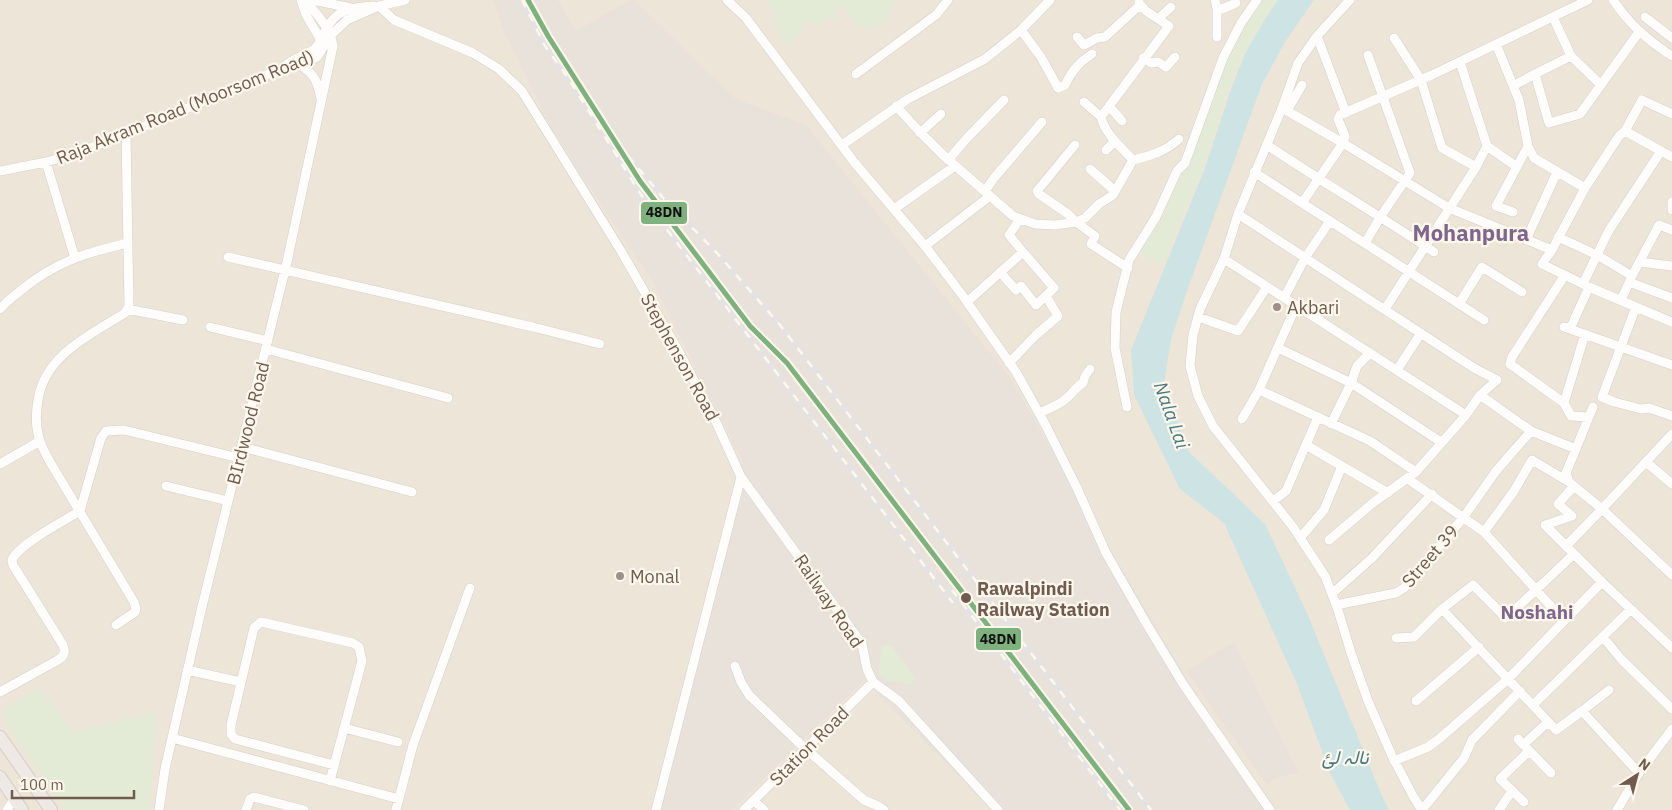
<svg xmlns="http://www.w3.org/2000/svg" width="1672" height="810" font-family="'IBM Plex Sans',Vazirmatn,sans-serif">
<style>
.residential{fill:#eee5d9}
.industrial{fill:#e8e2db}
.green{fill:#e3ebd6}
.water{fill:#cee3e4}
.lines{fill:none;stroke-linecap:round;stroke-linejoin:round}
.minor-casing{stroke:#d5cfc9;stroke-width:10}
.highway-casing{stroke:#d4cdc7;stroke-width:14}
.minor{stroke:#fefdfc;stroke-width:9}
.highway{stroke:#efe9e5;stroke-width:12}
.rail-casing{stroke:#e4e2e4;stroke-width:4.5}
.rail{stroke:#fdf7ec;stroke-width:2.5;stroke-dasharray:8;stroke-linecap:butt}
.rail-1-casing{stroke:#fdf7ec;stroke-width:9}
.rail-1{stroke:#7fb17f;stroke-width:5}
.poi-dot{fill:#a09085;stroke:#fdf7ec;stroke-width:2}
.stop-dot{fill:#715b4e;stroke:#fdf7ec;stroke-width:2}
.labels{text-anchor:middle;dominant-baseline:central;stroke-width:4.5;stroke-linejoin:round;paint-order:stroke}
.street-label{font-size:18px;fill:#715b4e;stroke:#fdf7ec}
.poi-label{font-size:18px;fill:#715b4e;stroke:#fdf7ec;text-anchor:start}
.stop-label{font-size:18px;font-weight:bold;fill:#715b4e;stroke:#fdf7ec;text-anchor:start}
.water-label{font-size:19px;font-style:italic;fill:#4a7882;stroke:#fdf7ec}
.neighbourhood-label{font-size:19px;font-weight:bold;fill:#80668d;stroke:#fdf7ec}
.district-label{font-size:22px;font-weight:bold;fill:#80668d;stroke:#fdf7ec}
.line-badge{stroke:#fdf7ec;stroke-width:2}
.pale-badge-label{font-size:14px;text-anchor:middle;font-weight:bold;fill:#111}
</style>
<rect width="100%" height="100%" fill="#f6f2ea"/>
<!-- residential -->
<path class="residential" d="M0,0H1672V810H0Z"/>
<!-- industrial -->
<path class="industrial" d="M493,0H558L576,31L630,0H634L736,99L806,125L1008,375L1194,691L1271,810H992L864,680L732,810H659L716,553L743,463L653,283L551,128L503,29Z
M1234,642L1299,773L1275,778L1267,785L1186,671Z"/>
<!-- green -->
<path class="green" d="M767,0H896L892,4L896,7L888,14L892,18L878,27L872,26L863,30L846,14L848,11L840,6L835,11L839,16L829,20L825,17L818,26L808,21L788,47L783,42Z
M1259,0H1277L1256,33L1241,61L1229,89L1203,169L1162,265L1138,252C1152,234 1170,211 1172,188L1229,54Z
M888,645L893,648L913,675L914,680L911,684L887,680L880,675L879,670L881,651L883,646Z
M40,688L73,731L157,712L149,810H64L7,725L2,709Z"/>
<!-- water -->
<path class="water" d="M1278,0H1314L1285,42L1262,84L1187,291L1171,340L1164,383L1189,452L1265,524L1307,613L1382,796L1389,810H1350L1330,773L1297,684L1224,523L1180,489L1134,395L1131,350L1205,168L1230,92L1245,54L1265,19Z"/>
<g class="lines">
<defs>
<path id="minor" d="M301,0L306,15L322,42
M313,0L351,8
M727,0L746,18L854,162L925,246L960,292L1016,372L1045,424L1077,488L1106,553L1146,623L1183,684L1270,810
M1215,0L1217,8V37
M1350,0L1317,36L1298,63L1282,108L1238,214L1224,259L1200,309L1193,335L1190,366L1198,396L1213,426L1293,527L1325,576L1338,610L1351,653L1368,701L1392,756L1413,796L1422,810
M1613,0C1629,24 1648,41 1672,56
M379,6L394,20L473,53L499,69L522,91L621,251L678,350L717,424L741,477L656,810
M1217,9H1222L1236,3
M1553,17L1571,56
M1645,17L1672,38
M1158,19L1171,7
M1021,30L1041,57L1058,88L1065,85C1071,71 1079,62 1092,54
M1317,36L1346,113
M1077,37L1084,45L1097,38L1105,37L1140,5
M1394,38L1421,80L1442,148L1476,167L1487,146L1460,62
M1496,44L1519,100L1528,146
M1143,58L1151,63L1158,62L1166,67L1175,57
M300,65C315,75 317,80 321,99
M283,68C291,58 303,57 313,50C319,46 322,37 325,31C336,9 352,7 374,6
M856,74L936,15L948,0
M1601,85L1571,56L1535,74L1549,123L1580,114L1639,32
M1513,86L1535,74
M1084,102L1101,117
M896,106L917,129L943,155L1013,216L1035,224L1055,225L1076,222L1085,218L1099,204L1113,195L1133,160C1150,156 1166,151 1179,139
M1109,106L1122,121
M1282,108L1343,143L1449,208L1552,250L1542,264L1589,287L1636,307L1602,397L1614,402L1641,409L1649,408L1672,416
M1287,111L1302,85
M1625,131L1642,100L1672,114
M920,133L941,114
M842,145L908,99L985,59L1021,30L1050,0
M1075,145L1037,191L1039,194L1068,214L1076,222L1095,236L1091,244L1128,268
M1267,145C1322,182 1379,215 1434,252
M1487,146L1517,167
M1106,150L1115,141
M948,160L968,137L1004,100
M1133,160C1121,147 1105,134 1101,117L1169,26L1146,11L1139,3V0
M46,162L75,258
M1090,169L1115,191
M0,171L46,162L72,155L126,134L283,68L300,65L317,57L331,35L347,20L379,6L405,0
M1254,172L1484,320
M985,191L994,178L1042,122
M1672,202V210
M1302,203L1343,143L1345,136L1338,119L1340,115L1432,75L1588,0
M894,209L955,166
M1513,212L1496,206L1528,146L1534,158L1585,188
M1238,214L1474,368L1497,380L1480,395L1466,415L1416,472L1374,502L1329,540
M1558,237L1597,255L1632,276L1621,300
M1526,240L1557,172
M1365,243L1381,216L1410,173L1368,55
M925,246L990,196
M1552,250L1585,188L1619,136L1625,131L1661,151
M228,257L533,327L600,344
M1224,259L1466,415
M1640,262L1672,266
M1000,272L1016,290L1021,286L1036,305L1054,288L1023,252
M1565,275L1512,357L1510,364L1564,403L1571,416L1589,417
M1632,276L1659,225L1672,230
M1629,282L1672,298
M1583,284L1608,232L1661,151L1672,157
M1284,298L1305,258L1330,221
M967,302L1023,252L1009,235L1020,219
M1459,304L1482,267L1522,292
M1636,307L1672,322
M0,309C6,302 13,297 20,291C55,262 85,253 128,243
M127,309L183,320
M1385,309L1476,167
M1198,317L1238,331L1267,287
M210,327L268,341
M1564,327L1672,365
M1570,329L1589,287
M1278,348L1351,383L1357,366L1370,353
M266,349L448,398
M1009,363L1036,335L1058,316L1046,296
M1397,370L1421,333
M1259,390L1370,441L1416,472
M1480,395L1531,431L1576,449
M1564,403L1585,334
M1127,407L1115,348L1116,312L1129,260L1156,217L1177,171L1185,163L1223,58L1241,23L1257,0
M1593,407L1566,473L1569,482L1602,509L1672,575
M1039,413C1048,409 1060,405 1068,397C1073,392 1076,387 1083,383L1085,376L1090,369
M1242,419L1259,390L1296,306
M1331,424L1351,383L1441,442
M1306,445L1388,493
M242,447L412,492
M1646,462L1672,484
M0,464L40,441
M741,477L862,644L867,669L873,682L899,701L998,810
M1408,479L1484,532L1564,621L1602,582
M166,486L228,501
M1574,486L1558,504L1572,516L1545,525L1602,582L1672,648
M1273,501L1286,491L1318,417
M1484,532L1514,491L1532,460L1569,482
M1300,538L1324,510L1342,466
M1566,546L1602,509L1672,434
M1335,591L1372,558L1432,494
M1336,605L1396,593L1404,588L1463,518L1496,471L1531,431
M1442,609L1556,730L1582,711L1639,773
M116,625L135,612L136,609L134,602L50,462C46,454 41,446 39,438C35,425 36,412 38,400C45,355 90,335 125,313L129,306L126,134
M1603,637L1621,659L1672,709
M1396,638L1414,637L1442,609L1473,585L1506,618L1574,554
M735,666L741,682L749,695L797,741L864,800L878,806L884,810
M187,670L241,682
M0,692L58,660C64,656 66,653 63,645L13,565L12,560C19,544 64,521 80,511L101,438L106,431L124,430L239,458
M1416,701L1479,647
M1533,705L1630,610
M1582,711L1609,690
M344,728L398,742
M172,738L399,799
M1518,739L1551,773
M1523,745L1548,722
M1394,761L1428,747L1439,739L1508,679L1564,621
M330,781L362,661L359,647L353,643L261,622L254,628L231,725V734L235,739L334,765
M754,801L764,810
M1524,802L1500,779L1529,751
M7,810L14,799
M159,810L165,769L201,611L287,262L333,46C331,29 316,12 304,0
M246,810L250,799L254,797L304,810
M396,810L413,745L470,588
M744,810L873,682
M1422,810L1464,758L1472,740L1520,691
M1499,810L1512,791
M1617,810L1639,773L1672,729"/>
<path id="highway" d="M0,737L51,810
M0,777L22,810"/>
</defs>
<!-- minor casing -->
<use href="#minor" class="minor-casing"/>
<!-- highway casing -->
<use href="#highway" class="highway-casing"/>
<!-- minor -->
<use href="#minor" class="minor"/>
<!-- highway -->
<use href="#highway" class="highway"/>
<defs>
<path id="rail" d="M522,0L545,46L568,78L645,201L953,603
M618,144L665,200L717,253L780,325L1151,810
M952,590L1120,810"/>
</defs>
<!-- rail casing -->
<use href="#rail" class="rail-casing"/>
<!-- rail -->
<use href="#rail" class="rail"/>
<defs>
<path id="rail-1" d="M528,0L548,36L640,181L750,326L787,363L1129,810"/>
</defs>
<!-- rail-1 casing -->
<use href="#rail-1" class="rail-1-casing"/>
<!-- rail-1 -->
<use href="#rail-1" class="rail-1"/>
</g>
<!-- markers -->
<g class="poi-dot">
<circle cx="1277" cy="307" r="5"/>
<circle cx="620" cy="576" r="5"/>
</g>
<circle class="stop-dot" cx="966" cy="598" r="6"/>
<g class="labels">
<!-- street labels -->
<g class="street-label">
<text transform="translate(185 107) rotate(-22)">Raja Akram Road (Moorsom Road)</text>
<text transform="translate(680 357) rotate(61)">Stephenson Road</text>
<text transform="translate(248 423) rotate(-76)">BIrdwood Road</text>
<text transform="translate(1430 556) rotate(-49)">Street 39</text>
<text transform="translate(829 601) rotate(56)">Railway Road</text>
<text transform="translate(809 746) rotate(-45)">Station Road</text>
</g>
<!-- poi labels -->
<g class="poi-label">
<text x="1287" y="307">Akbari</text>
<text x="630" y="576">Monal</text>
</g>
<!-- stop labels -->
<g class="stop-label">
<text x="977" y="588">Rawalpindi<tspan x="977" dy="21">Railway Station</tspan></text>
</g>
<!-- water labels -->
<g class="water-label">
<text transform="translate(1172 415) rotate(70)">Nala Lai</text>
<text x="1345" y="757">نالہ لئ</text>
</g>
<!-- neighbourhood labels -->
<g class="neighbourhood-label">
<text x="1537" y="612">Noshahi</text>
</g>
<!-- district labels -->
<g class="district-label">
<text x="1471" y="232">Mohanpura</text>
</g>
</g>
<g class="line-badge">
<rect x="640" y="201" width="48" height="24" rx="5" fill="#7fb17f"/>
<rect x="975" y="627" width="47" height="24" rx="5" fill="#7fb17f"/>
</g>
<g class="pale-badge-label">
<text x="664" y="217">48DN</text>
<text x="998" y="644">48DN</text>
</g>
<!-- north arrow -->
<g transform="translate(1637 775) rotate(36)" stroke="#fdf7ec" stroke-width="4" paint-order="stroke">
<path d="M0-4L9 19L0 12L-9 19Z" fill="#715b4e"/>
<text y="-8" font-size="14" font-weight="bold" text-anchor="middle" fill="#715b4e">N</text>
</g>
<!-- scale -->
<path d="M12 790v8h122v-8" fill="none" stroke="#715b4e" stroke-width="2.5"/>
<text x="20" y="790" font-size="15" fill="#715b4e" stroke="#fdf7ec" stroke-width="4" paint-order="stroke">100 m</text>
</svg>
